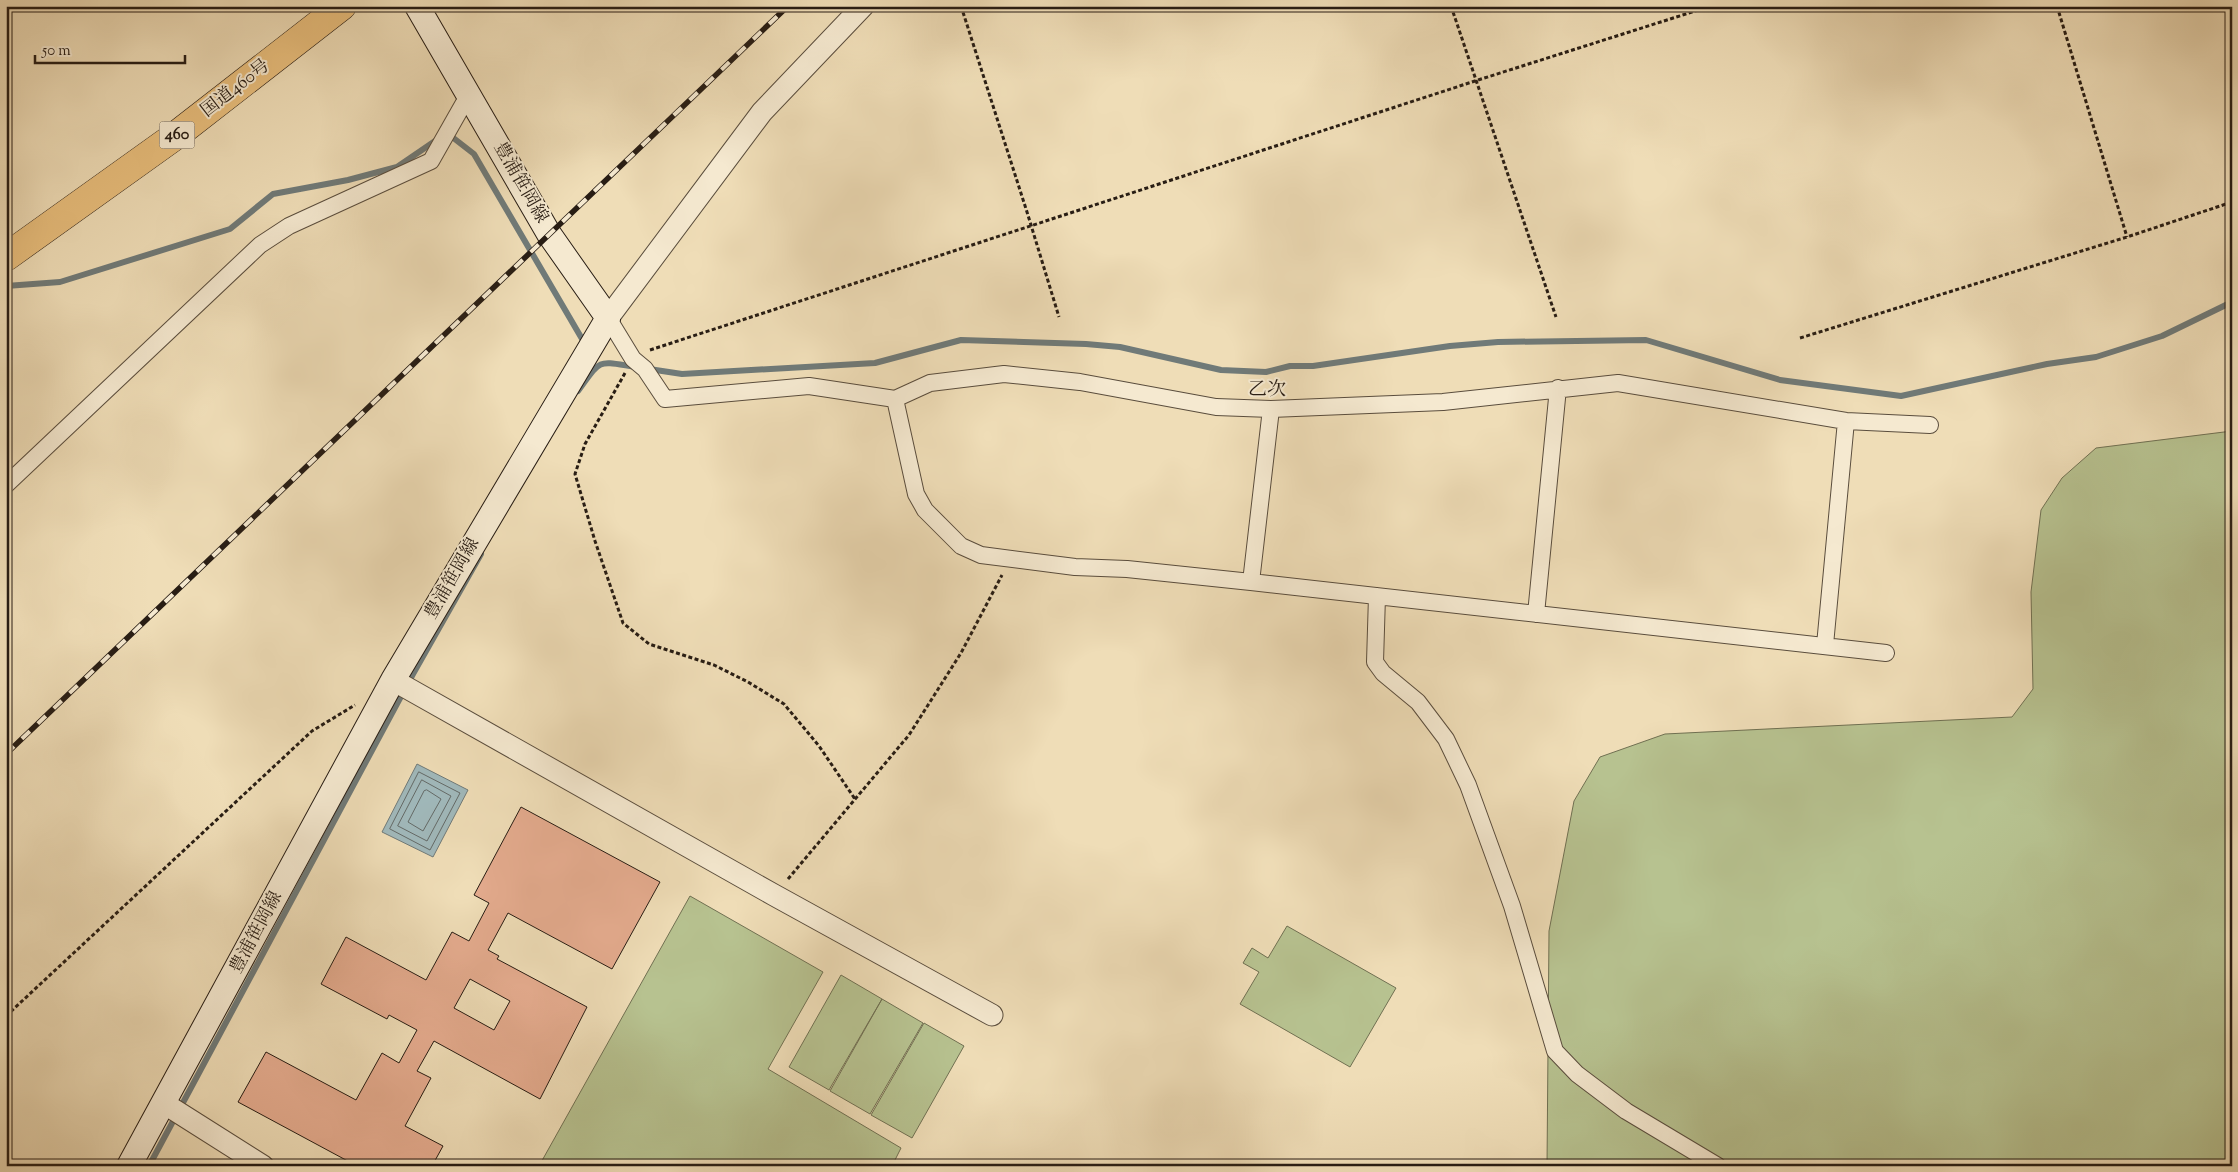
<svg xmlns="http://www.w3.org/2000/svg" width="2238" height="1172" font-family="'Sorts Mill Goudy','Noto Serif JP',serif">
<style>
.green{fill:#b7c290;stroke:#707052}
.water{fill:#a0b8ba;stroke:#707a78}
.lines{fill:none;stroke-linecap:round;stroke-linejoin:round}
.shore{stroke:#646a67;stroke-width:1}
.stream{stroke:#707a78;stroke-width:6}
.building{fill:#e4ab8e;stroke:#281d14;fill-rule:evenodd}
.minor-casing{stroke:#5a4d3d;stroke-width:18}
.tertiary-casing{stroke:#5a4d3d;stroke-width:23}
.secondary-casing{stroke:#281d14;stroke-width:26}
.trunk-casing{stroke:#281d14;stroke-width:29}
.path{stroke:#281d14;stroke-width:3;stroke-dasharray:4 2.5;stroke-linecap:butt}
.minor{stroke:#f5e9d0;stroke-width:16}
.tertiary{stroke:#f5e9d0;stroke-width:21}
.secondary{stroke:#f5e9d0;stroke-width:24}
.trunk{stroke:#e8be7c;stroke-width:28}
.rail-casing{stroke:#281d14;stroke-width:5.5}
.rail{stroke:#f5e9d0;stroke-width:4;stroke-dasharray:11;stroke-linecap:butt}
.labels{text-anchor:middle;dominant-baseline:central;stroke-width:4;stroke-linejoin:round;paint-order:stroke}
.shield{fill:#f5e9d0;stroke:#665a4c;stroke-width:1}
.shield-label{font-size:16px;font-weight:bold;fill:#281d14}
.street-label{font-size:18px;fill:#281d14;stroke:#f5e9d0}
.neighbourhood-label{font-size:19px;fill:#281d14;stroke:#f5e9d0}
</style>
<rect width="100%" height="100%" fill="#efddb7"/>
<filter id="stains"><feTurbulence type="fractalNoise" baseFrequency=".004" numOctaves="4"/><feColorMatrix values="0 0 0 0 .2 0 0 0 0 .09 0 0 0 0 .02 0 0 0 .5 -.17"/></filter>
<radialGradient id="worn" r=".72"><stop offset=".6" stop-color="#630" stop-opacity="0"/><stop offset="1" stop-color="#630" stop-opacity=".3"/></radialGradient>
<!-- green -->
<path class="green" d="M2232,431V1166H1547L1549,931L1574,801L1600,757L1665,734L2012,717L2033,689L2031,592L2041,510L2062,478L2096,448Z
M690,896L823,972L768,1069L901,1148L892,1166H539Z
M1287,926L1396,988L1350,1067L1240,1004L1259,972L1243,963L1252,948L1268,958Z
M841,975L882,999L829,1090L789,1067Z
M882,999L923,1023L870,1114L830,1091Z
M924,1023L964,1046L912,1138L871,1115Z"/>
<!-- water -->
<path class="water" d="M417,764L468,790L433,857L382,832Z"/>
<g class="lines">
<!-- shore -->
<path class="shore" d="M419,772L460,793L430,850L390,829Z
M422,780L451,796L427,841L398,826Z
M427,790L441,799L423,831L408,822L424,791Z"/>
<!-- stream -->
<path class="stream" d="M447,133L474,154L585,344
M6,286L60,282L230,229L273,194L348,180L397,167L438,139
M649,369L682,374L875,363L961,340L1086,344L1120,347L1221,370L1266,372L1290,366H1313L1450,346L1498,342L1646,340L1780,380L1901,396L2047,364L2096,357L2162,336L2232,302
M578,391C602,358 596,361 636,367
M149,1166L413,674L481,554"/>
</g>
<!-- building -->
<path class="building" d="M521,807L660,882L612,969L508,913L488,950L499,956L497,959L587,1007L540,1099L434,1041L417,1071L431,1078L405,1126L443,1146L432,1166H357L238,1102L266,1052L356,1100L382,1053L399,1063L417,1030L389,1015L387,1019L321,984L346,937L426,980L452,932L469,941L489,903L474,895ZM470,979L510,1001L494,1030L454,1008Z"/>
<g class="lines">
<defs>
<path id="minor" d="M608,318L633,359L645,369L665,399L809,386L895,399L930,383L1004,374L1080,382L1216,407L1271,409L1443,402L1618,383L1846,421L1930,425
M895,399L916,494L925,510L961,546L981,555L1075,567L1127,569L1251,582L1886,653
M6,485L260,245L289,226L431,161L469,94
M1251,582L1271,409
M1377,596L1375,662L1383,673L1418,702L1446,739L1468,785L1512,906L1555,1051L1577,1074L1626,1111L1718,1166
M1536,614L1558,388
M1825,645L1846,421"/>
<path id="tertiary" d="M608,318L762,112L863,6
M393,680L774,895L992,1015
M165,1104L263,1166"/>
<path id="secondary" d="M129,1166L393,680L608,318L549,234L417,6"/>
<path id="trunk" d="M6,257L175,136L342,6"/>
</defs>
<!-- minor casing -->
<use href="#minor" class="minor-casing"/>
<!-- tertiary casing -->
<use href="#tertiary" class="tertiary-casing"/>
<!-- secondary casing -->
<use href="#secondary" class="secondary-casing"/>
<!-- trunk casing -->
<use href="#trunk" class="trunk-casing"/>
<!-- path -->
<path class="path" d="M961,6L1027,212L1059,317
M1451,6L1556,317
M2057,6L2127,237
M1800,338L2127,237L2232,202
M650,350L1475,81L1711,6
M625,373L585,444L575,474L595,541L623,623L649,644L714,665L748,682L784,704L819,746L855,799
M788,879L909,735L961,653L1002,575
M6,1016L312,731L355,705"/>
<!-- minor -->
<use href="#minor" class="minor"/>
<!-- tertiary -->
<use href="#tertiary" class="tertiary"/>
<!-- secondary -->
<use href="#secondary" class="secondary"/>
<!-- trunk -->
<use href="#trunk" class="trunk"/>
<defs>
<path id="rail" d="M6,754L788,6"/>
</defs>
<!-- rail casing -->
<use href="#rail" class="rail-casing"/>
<!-- rail -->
<use href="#rail" class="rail"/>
</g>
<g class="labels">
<!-- shield labels -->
<rect class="shield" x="159.5" y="121.5" width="35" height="27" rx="4"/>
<g class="shield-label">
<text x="177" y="135">460</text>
</g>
<!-- street labels -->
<g class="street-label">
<text transform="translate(236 89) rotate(-38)">国道460号</text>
<text transform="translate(520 183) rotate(60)">豊浦笹岡線</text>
<text transform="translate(453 579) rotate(-60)">豊浦笹岡線</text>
<text transform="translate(257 933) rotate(-62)">豊浦笹岡線</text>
</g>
<!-- neighbourhood labels -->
<g class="neighbourhood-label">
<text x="1267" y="390">乙次</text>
</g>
</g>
<!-- margin -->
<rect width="2238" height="1172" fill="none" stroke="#efddb7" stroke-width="25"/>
<rect x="8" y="8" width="2223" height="1157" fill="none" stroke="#281d14" stroke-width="2.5"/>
<rect x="12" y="12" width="2213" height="1147" fill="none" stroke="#281d14"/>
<!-- scale -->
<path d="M35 55v8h150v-8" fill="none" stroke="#281d14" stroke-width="2.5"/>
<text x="42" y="55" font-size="15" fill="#281d14" stroke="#f5e9d0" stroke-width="4" paint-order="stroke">50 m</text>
<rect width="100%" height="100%" filter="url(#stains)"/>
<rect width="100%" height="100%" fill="url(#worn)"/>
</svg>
